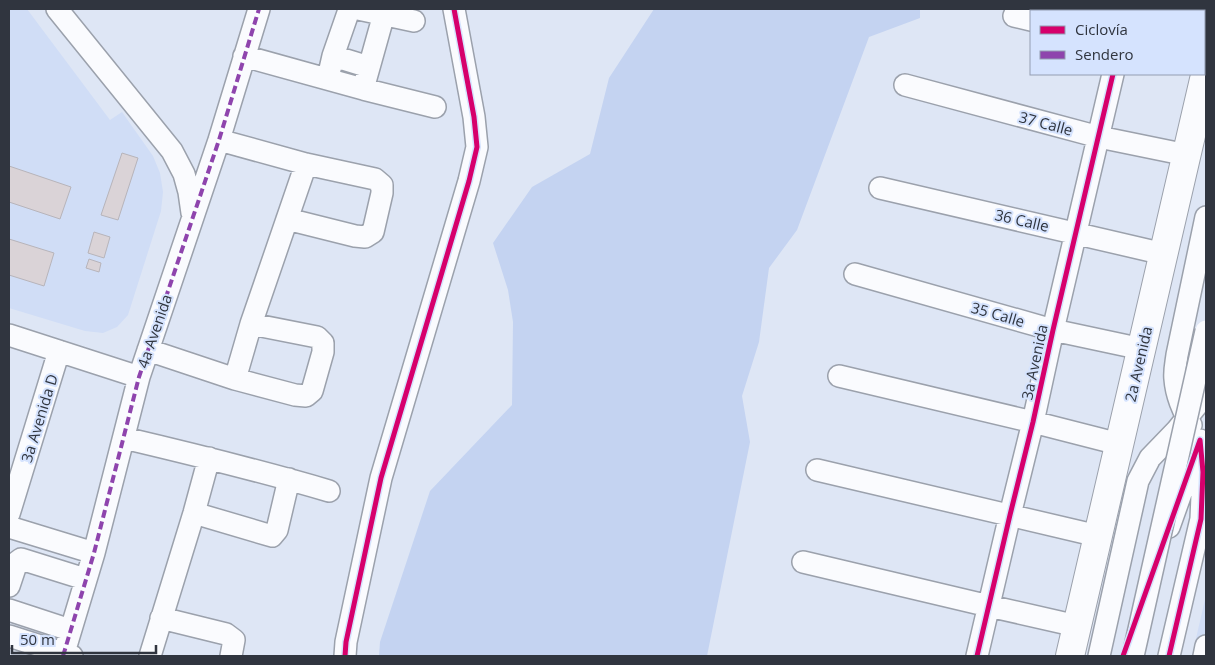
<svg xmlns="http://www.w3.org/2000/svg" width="1215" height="665" font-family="'Open Sans',sans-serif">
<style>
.built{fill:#d0ddf6}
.green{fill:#c4d3f1}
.building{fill:#dad3d7;stroke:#b7b4ba}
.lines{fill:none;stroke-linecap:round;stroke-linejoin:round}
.minor-casing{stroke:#9ba1ac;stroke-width:24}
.major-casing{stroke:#9ba1ac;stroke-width:30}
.minor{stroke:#fafbfe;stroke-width:21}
.major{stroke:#fafbfe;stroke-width:28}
.minor-bridge-casing{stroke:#9ba1ac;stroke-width:24;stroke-linecap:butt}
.minor-bridge{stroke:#fafbfe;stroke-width:21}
.quiet{stroke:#8e44ad;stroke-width:4;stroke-dasharray:8 4;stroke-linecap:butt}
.cycleway-casing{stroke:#d5e3fe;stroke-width:8}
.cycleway{stroke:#d6006c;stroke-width:5}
.labels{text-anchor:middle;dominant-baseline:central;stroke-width:4;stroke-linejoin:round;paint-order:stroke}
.street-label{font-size:15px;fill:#30353f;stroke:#d5e3fe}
</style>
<rect width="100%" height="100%" fill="#dee6f5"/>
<!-- built -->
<path class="built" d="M9,9H27L110,120L122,112L153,156L160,173L163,192L161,211L128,315L117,327L103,333L85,331L9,308Z
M1206,595V656H1192Z"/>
<!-- green -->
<path class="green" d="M654,9H920V18L869,37L797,230L769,268L759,342L742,396L750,442L707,656H379L380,642L430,491L512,405L513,322L508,290L493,243L532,187L590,154L609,78Z"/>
<!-- building -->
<path class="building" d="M122,153L138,158L118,220L101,215Z
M9,166L71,187L60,219L9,202Z
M94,232L110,237L104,258L88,253Z
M9,239L54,253L44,286L9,275Z
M89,259L101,263L99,272L86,268Z"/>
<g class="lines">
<defs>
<path id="minor" d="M57,9L172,151L184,174L189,192L192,213
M358,9L414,21
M1128,11L1129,9
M1014,16L1031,20
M244,56L363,89L435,107
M333,56L369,67
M328,78L333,56L349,10L351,9
M905,85L1099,137L1187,155
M363,89L384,14
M219,140L306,164L375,179L382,185V193L373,232L365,237L355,236L287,219
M880,188L1164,254
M855,274L1053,330L1142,349
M9,335L139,377
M148,350L235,379L295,395L306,396L312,391L323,352V343L317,337L251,324
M839,376L1033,422L1119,444
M235,379L251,324L306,164
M1191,425C1183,412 1176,394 1175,379C1174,371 1176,363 1177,355L1206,217
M124,438C192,454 261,471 329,491
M817,470L1098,536
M194,513L272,536L277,530L289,479
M9,514L59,351
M9,527L94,553
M803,562L989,606L1077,626
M9,586L17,562L21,559L85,579
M9,610L70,630
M161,618L226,634L234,640L231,656
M9,636L72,656
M63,656L94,553L139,377L219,140L259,9
M150,656L194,513L209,458
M345,656L346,642L381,478L469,181L477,147L474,117L454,9
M977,656L1010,515L1033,422L1053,330L1113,74
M1099,656L1138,481L1150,458L1177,430L1206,394
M1169,656L1201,519L1203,472L1200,440L1169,527
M1204,656L1206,646"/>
<path id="major" d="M1070,656L1206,71"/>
</defs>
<!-- minor casing -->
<use href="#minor" class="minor-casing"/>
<!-- major casing -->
<use href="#major" class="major-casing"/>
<!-- minor -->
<use href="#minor" class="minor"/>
<!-- major -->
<use href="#major" class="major"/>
<defs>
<path id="minor-bridge" d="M1133,656L1206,331"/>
</defs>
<!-- minor-bridge casing -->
<use href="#minor-bridge" class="minor-bridge-casing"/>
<!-- minor-bridge -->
<use href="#minor-bridge" class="minor-bridge"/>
<!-- quiet -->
<path class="quiet" d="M63,656L94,553L139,377L219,140L259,9"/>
<defs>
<path id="cycleway" d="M345,656L346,642L381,478L469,181L477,147L474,117L454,9
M977,656L1010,515L1033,422L1053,330L1113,74
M1123,656L1200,440L1203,472L1201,519L1169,656"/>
</defs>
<!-- cycleway casing -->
<use href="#cycleway" class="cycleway-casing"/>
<!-- cycleway -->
<use href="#cycleway" class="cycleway"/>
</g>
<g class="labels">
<!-- street labels -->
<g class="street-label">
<text transform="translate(1046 123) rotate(15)">37 Calle</text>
<text transform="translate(1022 220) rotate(13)">36 Calle</text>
<text transform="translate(998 314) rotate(16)">35 Calle</text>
<text transform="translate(154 331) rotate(-71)">4a Avenida</text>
<text transform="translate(1034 362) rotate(-78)">3a Avenida</text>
<text transform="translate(1138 364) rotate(-77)">2a Avenida</text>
<text transform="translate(39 418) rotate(-73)">3a Avenida D</text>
</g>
</g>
<!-- border -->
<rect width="1215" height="665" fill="none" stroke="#30353f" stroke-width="20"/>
<!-- legend -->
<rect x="1030" y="10" width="175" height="65" fill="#d5e3fe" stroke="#939db2"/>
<rect x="1040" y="26" width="25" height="8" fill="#d6006c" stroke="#939db2"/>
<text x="1075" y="35" font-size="15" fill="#30353f">Ciclovía</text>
<rect x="1040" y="51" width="25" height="8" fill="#8e44ad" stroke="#939db2"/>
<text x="1075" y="60" font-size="15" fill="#30353f">Sendero</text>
<!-- scale -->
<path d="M12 645v8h144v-8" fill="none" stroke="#30353f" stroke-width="2.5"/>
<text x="20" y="645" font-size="15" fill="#30353f" stroke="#d5e3fe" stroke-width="4" paint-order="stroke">50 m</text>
</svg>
